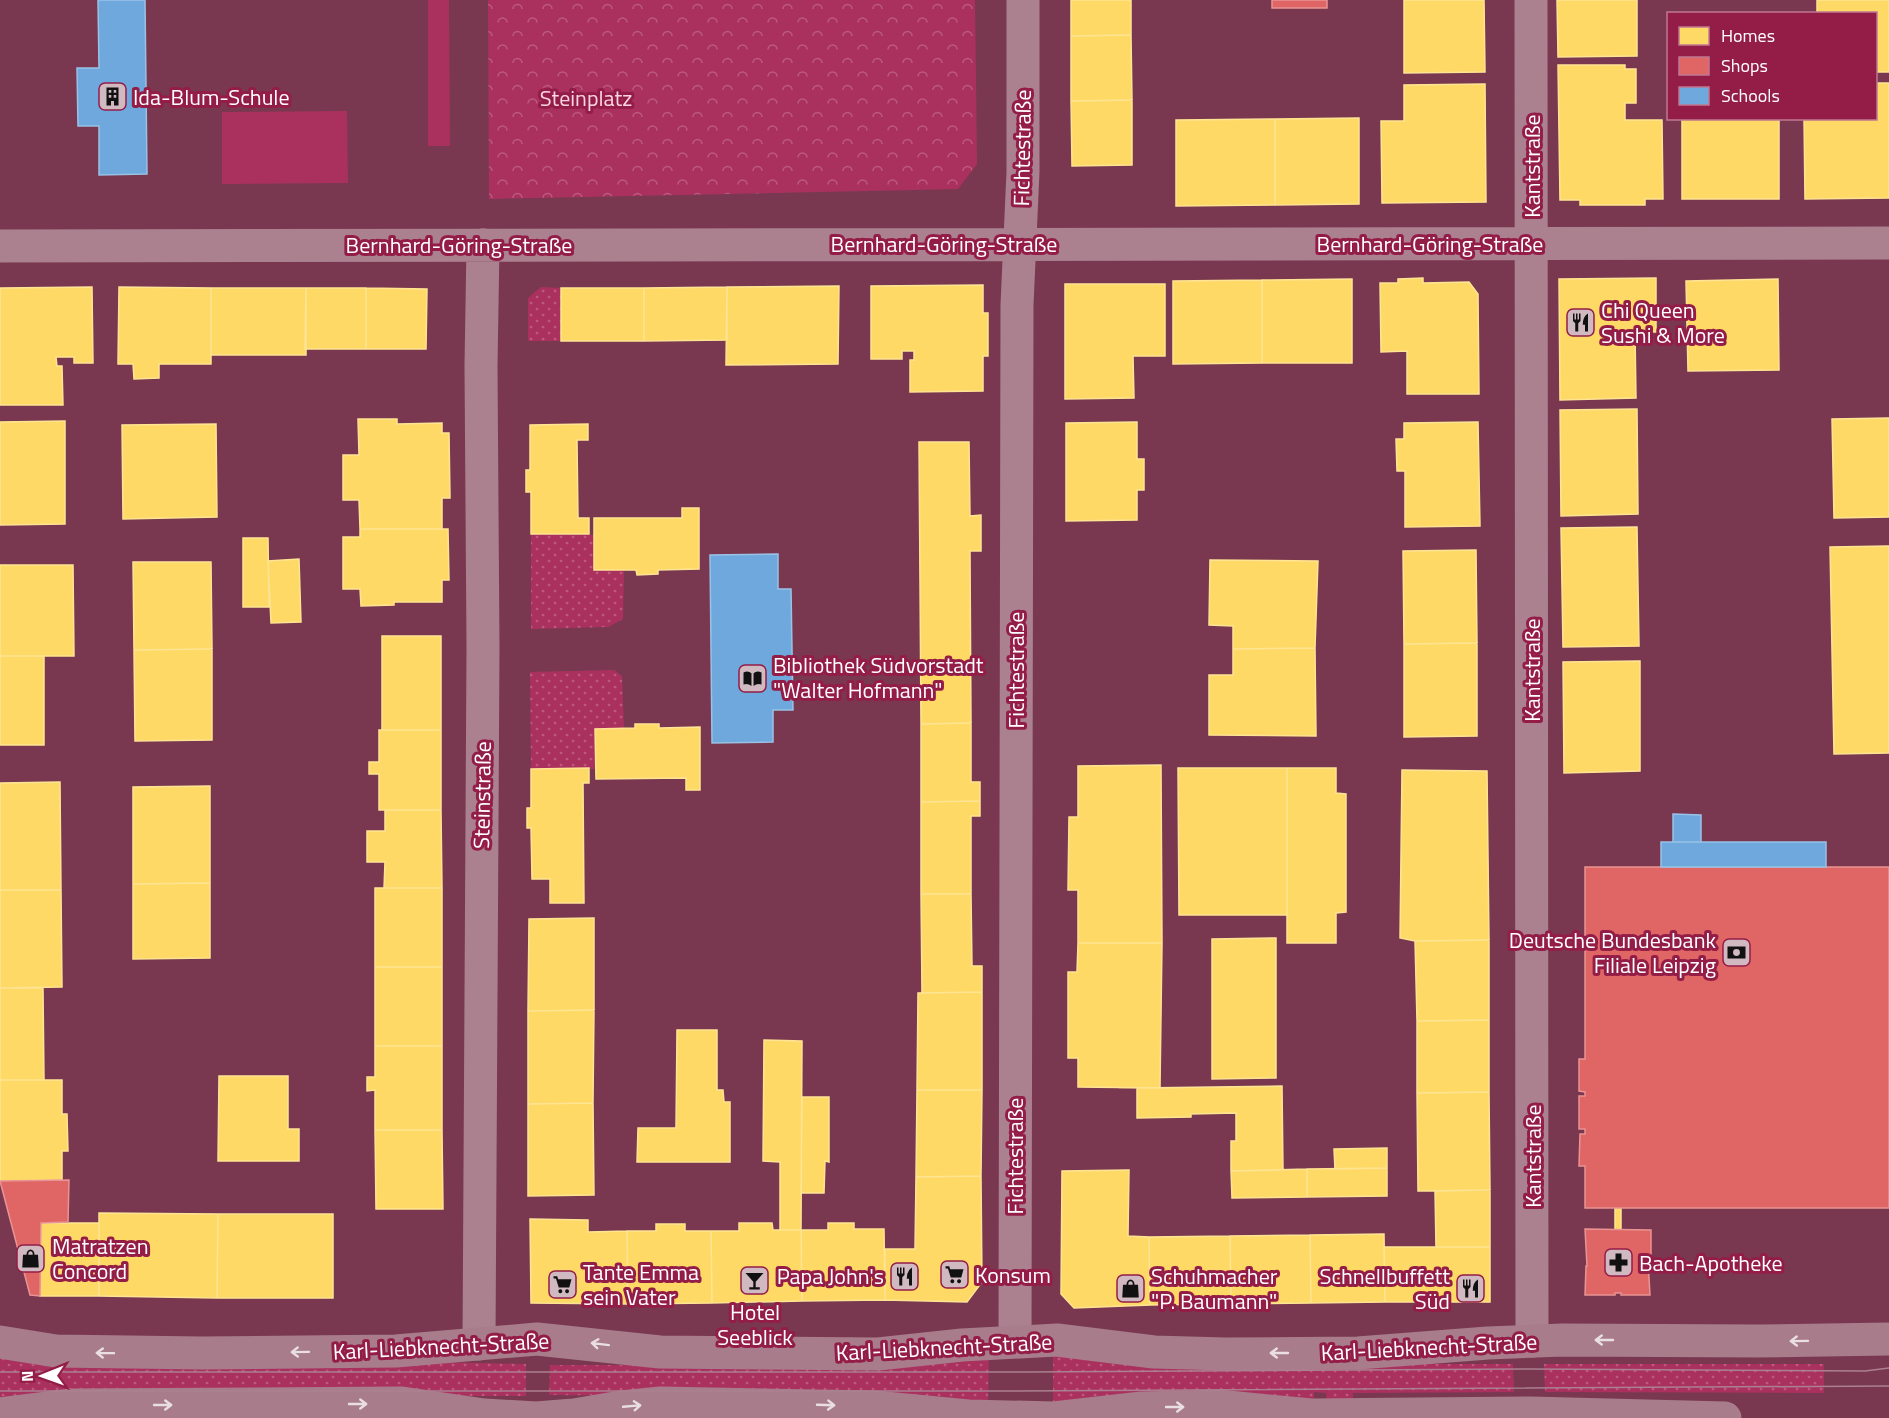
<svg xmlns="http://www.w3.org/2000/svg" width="1889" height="1418" font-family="'Titillium Web',sans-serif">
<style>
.grass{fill:url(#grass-dots)}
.park{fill:url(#park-crowns)}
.garden{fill:#aa315e}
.homes{fill:#ffd966;stroke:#ffe494;stroke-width:1.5}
.shops{fill:#e06666;stroke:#e99494;stroke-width:1.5}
.schools{fill:#6fa8dc;stroke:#9ac2e6;stroke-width:1.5}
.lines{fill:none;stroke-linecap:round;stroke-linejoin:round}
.minor{stroke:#ab8190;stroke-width:33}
.secondary{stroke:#a87c8b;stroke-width:33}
.tram{stroke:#ab8090;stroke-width:1.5}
.oneway{stroke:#e9dee2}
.labels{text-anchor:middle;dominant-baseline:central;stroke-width:6;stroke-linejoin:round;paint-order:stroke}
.poi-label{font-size:22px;fill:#fff;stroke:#941d47;text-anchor:start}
.park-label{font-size:22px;fill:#fad5e3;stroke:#941d47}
.street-label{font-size:22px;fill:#fff;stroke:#941d47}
</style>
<defs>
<pattern id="grass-dots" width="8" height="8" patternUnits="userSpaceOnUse" patternTransform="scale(1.5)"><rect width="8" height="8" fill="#aa315e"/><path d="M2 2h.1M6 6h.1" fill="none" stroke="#bb5a7e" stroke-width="1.8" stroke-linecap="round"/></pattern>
<pattern id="park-crowns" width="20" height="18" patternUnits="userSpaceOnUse" patternTransform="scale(1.5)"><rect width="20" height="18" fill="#aa315e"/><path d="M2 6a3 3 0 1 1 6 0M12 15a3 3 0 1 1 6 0" fill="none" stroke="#bb5a7e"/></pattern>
</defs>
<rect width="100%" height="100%" fill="#79384f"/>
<!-- grass -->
<path class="grass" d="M541,287L561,288V341H528V298Z
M531,534L594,535V570H624L623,619L608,627L531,629Z
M614,670L622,676L624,728L595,729V769H531L530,672Z
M989,1349L988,1409L655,1396L549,1395L550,1365H668Z
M1053,1350L1425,1364H1513L1514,1392L1353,1393V1403L1327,1401L1326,1393L1314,1392V1401L1053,1408Z
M0,1352L526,1364V1396L70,1397L0,1406Z
M1544,1364H1824V1393L1545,1392Z"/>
<!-- park -->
<path class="park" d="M488,0H975L977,164L958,189L489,199Z"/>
<!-- garden -->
<path class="garden" d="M428,0H449L450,146H428Z
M347,111L348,183L222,184V112Z"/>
<!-- homes -->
<path class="homes" d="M1071,0H1131V35L1071,36Z
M1404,0H1484L1485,72L1404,73Z
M1557,0H1637V56L1558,57Z
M1817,0H1889V72H1876V14H1817Z
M1131,35L1132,100L1071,101V36Z
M1558,65H1625V69H1636V103H1625V120H1662L1663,199H1645V205H1580V200H1560Z
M1876,83H1889V198L1805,199L1804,118H1876Z
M1485,84L1486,202L1382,203L1381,121H1404V85Z
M1132,100V165L1072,166L1071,101Z
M1359,118V204L1275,205V119Z
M1682,118H1779V199H1682Z
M1275,119V205L1176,206V120Z
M1423,278V283L1469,282L1478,294L1479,394H1407V351L1381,352L1380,283H1398V279Z
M1656,278V332H1635L1636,398L1560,400L1559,279Z
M1352,279V363H1262V280Z
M1778,279L1779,370L1688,371L1686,281Z
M1262,280V363L1173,364V281Z
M1065,284H1165V356H1133L1134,398L1065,399Z
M983,285V313H988V356H983V391L910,392V360H914V351H902V359H871V286Z
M839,286L838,364L726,365L727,287Z
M92,287L93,363H74V357H56L57,366H62L63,405H0V288Z
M119,287L211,288V364H159V378L134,379L133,364H118Z
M727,287V340L644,341V288Z
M211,288H306V355H211Z
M306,288H366V349H305Z
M366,288L427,289L426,349H366Z
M561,288H644V341H561Z
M1637,409L1638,514L1561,516L1560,410Z
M1889,418V517L1834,518L1832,419Z
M358,419H397V424L442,423V433H449L450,498H442V529H360L359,500H343V455H359Z
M65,421V524L0,525V422Z
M1137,422V459H1144V490H1137V520L1066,521V423Z
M1478,422L1480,526L1405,527V471H1397L1396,439H1404V423Z
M216,424L217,517L123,519L122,425Z
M588,424V440H577L578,518H589V534H531V492H526V470H530V425Z
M919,442H969L970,516L981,515V551H970L971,723L921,724Z
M682,508H699V569L658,570V574L637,575L636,570H594V518H682Z
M1637,527L1639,646L1563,647L1561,528Z
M360,529H448L449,580H442V602H394V605L361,606L360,589H343V537H360Z
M243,538H268L269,607H243Z
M1889,546V753L1834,754L1830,547Z
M1476,550L1477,643L1404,644L1403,551Z
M299,559L301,622L271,623L268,561Z
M1210,560L1318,561L1315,648L1233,649V626L1209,625Z
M133,562H211L212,649L134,650Z
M0,565H73L74,656H0Z
M382,636H441V730H382Z
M1477,643V736L1404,737V644Z
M1315,648L1316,736L1209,735V675H1233V649Z
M212,649V740L135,741L134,650Z
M0,656H44V745H0Z
M1640,661V771L1564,773L1563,662Z
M971,723V782H980V801L921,802V724Z
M635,724H659V728L700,727V790H686V778L596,779L595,729L635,728Z
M379,730H441V810H379V774H369V762H379Z
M1161,765L1162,943H1078V890H1068L1069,817H1078V766Z
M589,768V783H583L584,903H550V879H532L531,828H527V808H531V769Z
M1178,768H1287V915H1179Z
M1287,768H1336V793L1346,794V912L1336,913V943H1287Z
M1402,770L1487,771L1489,940L1415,941L1400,938Z
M60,782L61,890H0V783Z
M210,786V883L133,884V787Z
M980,801V816H971V894H921V802Z
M385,810H441L442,888H384L385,862H367V831H385Z
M210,883V958L133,959V884Z
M375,888H442V967H375Z
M0,890H61L62,987L0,988Z
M921,894H971L972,966H982V992L922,993Z
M594,918V1010L528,1011L529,919Z
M1276,938V1078L1212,1079V939Z
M1489,940V1020L1417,1021L1415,941Z
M1078,943H1162L1160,1088L1078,1087V1058H1068V972H1077Z
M375,967H442V1046H375Z
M0,988H43L44,1080H0Z
M982,992V1090H917L918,993Z
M594,1010L593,1103L528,1104V1011Z
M1489,1020V1092L1417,1093V1021Z
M677,1030H717V1090H723L724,1102H730V1162H637L638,1128H676Z
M764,1040L802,1041L801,1230H780V1162L763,1161Z
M375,1046H442V1130H375V1090L367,1091V1077H375Z
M219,1076H288V1129H299V1161H218Z
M0,1080H62V1114H67L68,1151H62V1180L0,1181Z
M1282,1086L1283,1170L1231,1171V1141H1236V1113L1191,1114V1117L1137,1118V1088Z
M917,1090H982L981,1176L916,1177Z
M1489,1092L1490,1190L1418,1191L1417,1093Z
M802,1097H829V1162L825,1161L824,1193H801Z
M593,1103L594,1195L528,1196V1104Z
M375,1130H442L443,1209H376Z
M1387,1148V1168L1335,1169L1334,1149Z
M1387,1168V1196L1307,1197V1169Z
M1307,1169V1197L1232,1198L1231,1171Z
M1129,1170L1128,1236L1149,1237L1150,1305L1074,1308L1061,1294L1062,1171Z
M981,1176L982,1282L967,1302L885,1300V1249H915L916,1177Z
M1490,1190V1247H1436L1435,1191Z
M1615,1208H1621V1229L1615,1230Z
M99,1213L218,1214L217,1298L99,1296Z
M218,1214H333V1298H217Z
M530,1219L588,1220V1232L627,1231L628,1304L531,1303Z
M41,1223H99V1296H40Z
M739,1223H772L773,1230H801L802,1301L712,1303L711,1231H739Z
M828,1223H854V1229H884L885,1300L802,1301L801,1230H828Z
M656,1224H685V1231H711L712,1303L628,1304L627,1231H656Z
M1384,1234L1385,1302L1311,1303L1310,1235Z
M1310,1235L1311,1303L1231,1304L1230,1236Z
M1230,1236L1231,1304L1150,1305L1149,1237Z
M1384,1247H1490V1302H1385Z"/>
<!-- shops -->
<path class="shops" d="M1272,0H1327V8H1272Z
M1585,867H1889V1208H1585V1166H1579L1580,1134H1585V1129H1579V1096H1585V1092L1579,1091V1059H1585Z
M69,1180L68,1222L41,1223L40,1296L30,1295L0,1181Z
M1585,1229L1651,1230V1260H1648L1650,1295H1621V1293H1615V1295H1585L1586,1266H1587Z"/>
<!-- schools -->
<path class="schools" d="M98,0H145L147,174L99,175V126H78L77,68H99Z
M778,554V589H791L793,710H773V742L712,743L710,555Z
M1673,814L1701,815V842H1673Z
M1661,842H1826V867H1661Z"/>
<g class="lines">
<!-- minor -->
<path class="minor" d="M1531,0L1532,1341
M0,246L1889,243
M1015,1341L1017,305L1023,172V0
M479,1344L483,647L481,366L483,245"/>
<!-- secondary -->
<path class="secondary" d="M0,1342L56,1351L202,1353L396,1351L537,1339L660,1352L878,1354L962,1345L1057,1340L1154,1352L1225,1354L1358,1353L1488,1343L1562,1340L1759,1341L1889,1339
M0,1414L70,1405L402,1403L484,1415L536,1418L574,1415L621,1407L661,1403L874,1407L968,1416L1054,1418L1142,1408L1218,1406L1311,1415L1531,1413L1725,1418"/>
<!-- tram -->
<path class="tram" d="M0,1372H1030L1529,1369L1865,1371L1889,1368
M0,1391H1010L1889,1386"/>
</g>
<!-- one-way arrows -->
<defs><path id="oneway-shaft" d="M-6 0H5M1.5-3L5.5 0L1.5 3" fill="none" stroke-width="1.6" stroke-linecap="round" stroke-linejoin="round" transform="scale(1.5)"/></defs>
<g class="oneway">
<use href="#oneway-shaft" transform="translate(1604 1340) rotate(-180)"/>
<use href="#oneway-shaft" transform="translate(1799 1341) rotate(179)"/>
<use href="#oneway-shaft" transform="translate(600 1344) rotate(-173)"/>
<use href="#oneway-shaft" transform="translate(300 1352) rotate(179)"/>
<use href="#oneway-shaft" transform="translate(105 1353) rotate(-179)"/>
<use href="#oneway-shaft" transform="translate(1279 1353) rotate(180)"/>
<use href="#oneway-shaft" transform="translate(358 1404)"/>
<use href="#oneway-shaft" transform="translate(163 1405)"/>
<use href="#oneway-shaft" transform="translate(826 1405) rotate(2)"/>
<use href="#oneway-shaft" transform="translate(632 1406) rotate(-5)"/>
<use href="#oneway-shaft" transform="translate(1175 1407)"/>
</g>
<!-- icons -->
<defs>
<symbol id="building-square" viewBox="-11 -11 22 22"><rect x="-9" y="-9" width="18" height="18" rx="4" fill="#d0b9c1" stroke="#941d47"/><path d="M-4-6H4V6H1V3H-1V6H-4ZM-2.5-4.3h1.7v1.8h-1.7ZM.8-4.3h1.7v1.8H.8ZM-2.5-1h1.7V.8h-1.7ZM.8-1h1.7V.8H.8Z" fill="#111"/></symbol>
<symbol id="restaurant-square" viewBox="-11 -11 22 22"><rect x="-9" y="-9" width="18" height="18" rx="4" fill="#d0b9c1" stroke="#941d47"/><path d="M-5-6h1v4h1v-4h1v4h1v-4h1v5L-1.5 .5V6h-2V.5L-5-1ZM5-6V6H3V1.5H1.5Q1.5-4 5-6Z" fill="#111"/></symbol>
<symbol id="library-square" viewBox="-11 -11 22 22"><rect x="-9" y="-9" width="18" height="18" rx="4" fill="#d0b9c1" stroke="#941d47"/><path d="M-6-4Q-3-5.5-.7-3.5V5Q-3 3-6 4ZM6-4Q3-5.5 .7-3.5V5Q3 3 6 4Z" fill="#111"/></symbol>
<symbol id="bank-square" viewBox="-11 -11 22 22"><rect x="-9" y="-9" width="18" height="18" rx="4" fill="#d0b9c1" stroke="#941d47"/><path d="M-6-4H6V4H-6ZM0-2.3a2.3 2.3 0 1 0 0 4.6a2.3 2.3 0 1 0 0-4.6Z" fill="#111"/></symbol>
<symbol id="shop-square" viewBox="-11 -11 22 22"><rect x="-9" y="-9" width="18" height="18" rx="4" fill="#d0b9c1" stroke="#941d47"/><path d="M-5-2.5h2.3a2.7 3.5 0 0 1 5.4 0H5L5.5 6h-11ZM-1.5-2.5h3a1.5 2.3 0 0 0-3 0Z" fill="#111"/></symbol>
<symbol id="pharmacy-square" viewBox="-11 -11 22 22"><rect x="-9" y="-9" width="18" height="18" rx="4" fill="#d0b9c1" stroke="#941d47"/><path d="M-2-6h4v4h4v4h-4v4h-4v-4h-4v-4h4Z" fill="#111"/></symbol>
<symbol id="supermarket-square" viewBox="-11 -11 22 22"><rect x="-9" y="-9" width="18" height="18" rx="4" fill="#d0b9c1" stroke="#941d47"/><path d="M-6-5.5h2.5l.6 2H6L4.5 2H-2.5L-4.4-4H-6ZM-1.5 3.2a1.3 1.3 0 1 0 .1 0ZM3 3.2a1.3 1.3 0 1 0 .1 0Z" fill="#111"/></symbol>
<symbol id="bar-square" viewBox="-11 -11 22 22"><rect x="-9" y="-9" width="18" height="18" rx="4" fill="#d0b9c1" stroke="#941d47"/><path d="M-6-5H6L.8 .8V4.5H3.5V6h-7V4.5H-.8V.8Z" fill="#111"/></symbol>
</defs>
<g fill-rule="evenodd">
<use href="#building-square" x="96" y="80" width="33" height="33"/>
<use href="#restaurant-square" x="1564" y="306" width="33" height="33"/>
<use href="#library-square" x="736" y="662" width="33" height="33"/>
<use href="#bank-square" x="1720" y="936" width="33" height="33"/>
<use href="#shop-square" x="14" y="1242" width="33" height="33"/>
<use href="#pharmacy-square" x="1602" y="1246" width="33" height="33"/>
<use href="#supermarket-square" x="938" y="1258" width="33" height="33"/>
<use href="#restaurant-square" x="888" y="1260" width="33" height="33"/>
<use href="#bar-square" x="738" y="1264" width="33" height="33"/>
<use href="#supermarket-square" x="546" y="1268" width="33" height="33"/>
<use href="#shop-square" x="1114" y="1272" width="33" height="33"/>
<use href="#restaurant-square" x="1454" y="1272" width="33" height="33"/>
</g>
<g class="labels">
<!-- poi labels -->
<g class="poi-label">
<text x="133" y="97">Ida-Blum-Schule</text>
<text x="1601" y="310">Chi Queen<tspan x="1601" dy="25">Sushi &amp; More</tspan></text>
<text x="773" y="665">Bibliothek Südvorstadt<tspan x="773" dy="25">"Walter Hofmann"</tspan></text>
<text x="1716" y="940" text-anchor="end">Deutsche Bundesbank<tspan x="1716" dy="25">Filiale Leipzig</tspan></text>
<text x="52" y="1246">Matratzen<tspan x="52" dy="25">Concord</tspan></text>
<text x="1639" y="1263">Bach-Apotheke</text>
<text x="583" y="1272">Tante Emma<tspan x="583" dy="25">sein Vater</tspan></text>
<text x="975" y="1275">Konsum</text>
<text x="884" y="1276" text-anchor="end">Papa John's</text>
<text x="1151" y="1276">Schuhmacher<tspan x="1151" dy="25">"P. Baumann"</tspan></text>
<text x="1450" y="1276" text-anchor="end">Schnellbuffett<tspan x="1450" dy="25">Süd</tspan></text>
<text x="755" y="1312" text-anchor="middle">Hotel<tspan x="755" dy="25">Seeblick</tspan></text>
</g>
<!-- park labels -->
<g class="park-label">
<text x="586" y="98">Steinplatz</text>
</g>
<!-- street labels -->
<g class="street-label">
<text transform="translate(1022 148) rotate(-89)">Fichtestraße</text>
<text transform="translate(1532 166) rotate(-90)">Kantstraße</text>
<text x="944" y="244">Bernhard-Göring-Straße</text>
<text x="1430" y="244">Bernhard-Göring-Straße</text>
<text x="459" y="245">Bernhard-Göring-Straße</text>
<text transform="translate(1016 670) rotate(-90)">Fichtestraße</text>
<text transform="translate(1532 670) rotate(-90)">Kantstraße</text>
<text transform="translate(482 795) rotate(-89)">Steinstraße</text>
<text transform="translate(1015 1156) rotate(-90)">Fichtestraße</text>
<text transform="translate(1533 1156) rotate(-90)">Kantstraße</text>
<text transform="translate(441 1346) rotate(-3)">Karl-Liebknecht-Straße</text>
<text transform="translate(944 1347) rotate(-3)">Karl-Liebknecht-Straße</text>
<text transform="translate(1429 1347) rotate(-3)">Karl-Liebknecht-Straße</text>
</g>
</g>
<!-- legend -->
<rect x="1667" y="12" width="210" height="108" fill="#941d47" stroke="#bf7791" stroke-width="1.5"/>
<rect x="1679" y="27" width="30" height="18" fill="#ffd966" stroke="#bf7791" stroke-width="1.5"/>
<text x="1721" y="42" font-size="18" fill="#ffffff">Homes</text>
<rect x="1679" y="57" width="30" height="18" fill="#e06666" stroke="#bf7791" stroke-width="1.5"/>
<text x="1721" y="72" font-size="18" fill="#ffffff">Shops</text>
<rect x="1679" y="87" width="30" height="18" fill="#6fa8dc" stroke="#bf7791" stroke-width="1.5"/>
<text x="1721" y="102" font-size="18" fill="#ffffff">Schools</text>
<!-- north arrow -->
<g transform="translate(42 1376) rotate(269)" stroke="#941d47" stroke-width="4.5" paint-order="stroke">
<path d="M0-4.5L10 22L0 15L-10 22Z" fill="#ffffff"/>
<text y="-9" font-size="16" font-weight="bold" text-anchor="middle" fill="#ffffff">N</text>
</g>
</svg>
